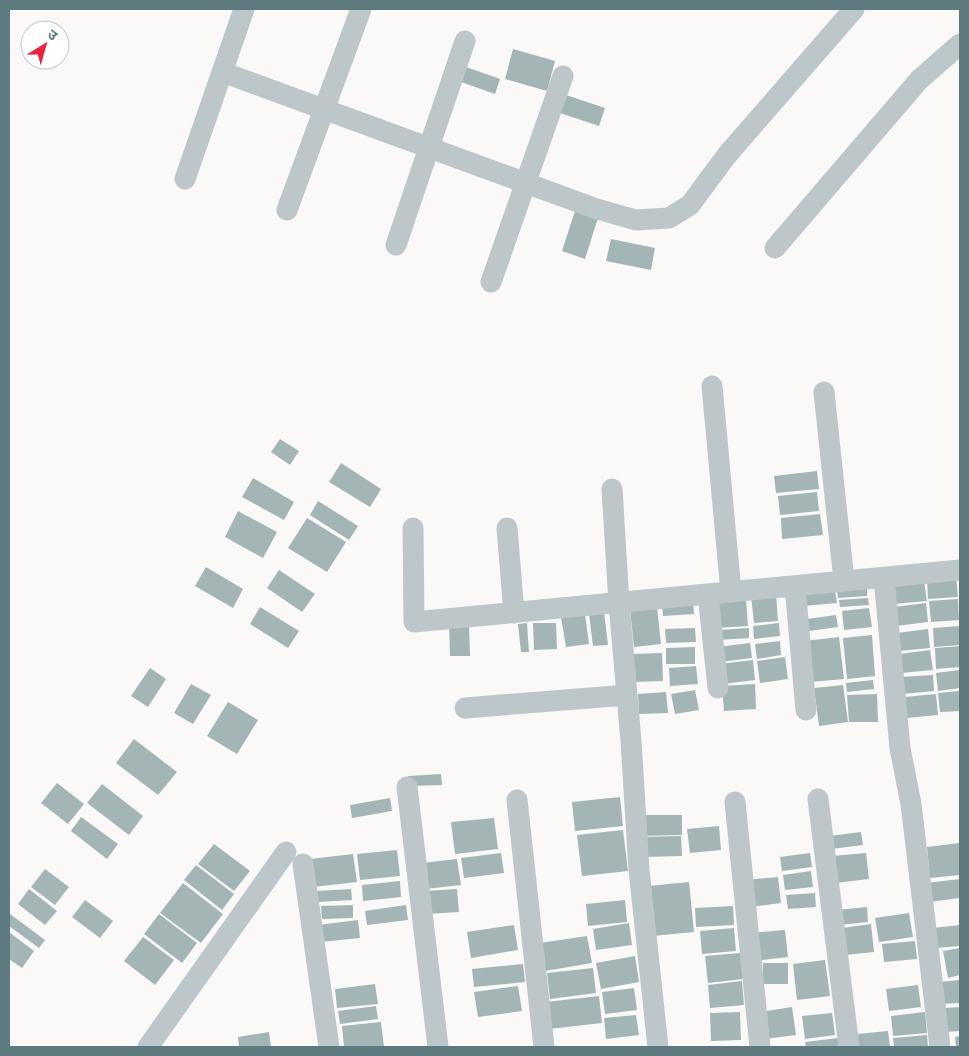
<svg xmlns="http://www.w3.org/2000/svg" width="969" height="1056" font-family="Cabin,'Noto Sans Devanagari',sans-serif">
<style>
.building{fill:#a4b5b6}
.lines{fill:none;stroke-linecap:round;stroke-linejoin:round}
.minor{stroke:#bdc6c8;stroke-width:21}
</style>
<rect width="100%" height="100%" fill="#faf9f7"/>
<!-- building -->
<path class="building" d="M513,49L555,61L547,91L505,79Z
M466,67L500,79L495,94L461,82Z
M563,94L605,108L599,126L557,112Z
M575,211L598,218L585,259L562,251Z
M611,239L655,248L651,270L606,261Z
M280,439L299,451L290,465L271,452Z
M341,463L381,489L370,507L329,482Z
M817,471L819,489L776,493L774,476Z
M253,478L294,502L284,520L242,497Z
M817,492L819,511L780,515L778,496Z
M318,501L358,526L349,540L310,515Z
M238,511L277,532L263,558L225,537Z
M820,514L823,535L782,539L781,518Z
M307,518L346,542L327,572L288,548Z
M206,567L243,589L233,608L195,586Z
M279,570L315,594L302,612L267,588Z
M956,576L958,597L928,599L927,578Z
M924,581L927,601L893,604L891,584Z
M867,587V596L838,598L837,590Z
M835,591L837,603L803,606L802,594Z
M776,594L778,621L754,623L751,596Z
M868,598L869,605L840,607L839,600Z
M746,599L748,626L716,628L713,601Z
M958,599L959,620L931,622L929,601Z
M693,600L694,614L663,616L662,602Z
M926,603L928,622L896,626L894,607Z
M260,607L299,631L288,648L250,624Z
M657,607L661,644L634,647L630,609Z
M869,608L872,627L844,630L842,611Z
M604,612L608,645L593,646L589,614Z
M585,614L589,644L566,647L561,617Z
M836,615L838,627L809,631L807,619Z
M469,623L470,656H450L449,624Z
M527,623L529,652H521L518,624Z
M533,623H556L557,649L534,650Z
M779,623L780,636L754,639L753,626Z
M960,626V645L934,647L933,628Z
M695,628L696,642L666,643L665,629Z
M749,628V638L718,640V630Z
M928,629L930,648L899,651L897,633Z
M872,635L875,676L847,679L843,638Z
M839,637L844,679L810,682L805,641Z
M780,641L781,655L757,659L755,644Z
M750,643L752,658L719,662L717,647Z
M960,646V667L936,669L935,648Z
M695,647V664H666V648Z
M930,650L933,670L901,673L899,654Z
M662,653L663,681L633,682L632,654Z
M785,657L788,679L760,683L757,661Z
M753,660L755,680L723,684L720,664Z
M696,666L698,684L670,686L669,668Z
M150,668L166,679L148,707L131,696Z
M960,670V688L938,691L936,673Z
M933,675L934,691L902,694L900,677Z
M873,680L874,689L847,692L846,683Z
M191,684L211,695L193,724L174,713Z
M755,684L756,709L724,711L722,686Z
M843,685L848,722L819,726L814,688Z
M695,690L699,710L675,714L671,694Z
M960,691V711L940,712L938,693Z
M666,692L668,713L639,714L638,694Z
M877,694L878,722H849L847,695Z
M936,694L938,715L907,718L905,697Z
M228,702L258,720L237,754L207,736Z
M134,739L177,772L158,795L116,763Z
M441,774L442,785L409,786L408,776Z
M57,783L84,804L68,824L41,803Z
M102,784L143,816L129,835L87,803Z
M620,797L623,826L575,831L572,802Z
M390,798L392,811L352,818L350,805Z
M639,815H682V835L640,836Z
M81,817L118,844L107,859L71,831Z
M494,818L498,849L455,854L451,822Z
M719,826L721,850L690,853L687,829Z
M623,830L628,871L582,876L577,835Z
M861,832L863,845L831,849L829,836Z
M681,836L682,856L643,857L642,837Z
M959,843L960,875L930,878L927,847Z
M214,844L250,871L234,891L198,864Z
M397,850L400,876L360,880L357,854Z
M501,853L504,873L464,878L461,858Z
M810,853L812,867L782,871L780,857Z
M866,853L869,879L835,883L832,856Z
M353,854L357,882L313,887L310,859Z
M457,859L461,885L425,889L422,863Z
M196,865L234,894L222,910L184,880Z
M45,869L69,887L55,905L31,887Z
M811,871L813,887L785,890L783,875Z
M778,877L781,903L749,907L747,880Z
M960,879V898L929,902L926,883Z
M400,881L401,897L363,901L362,885Z
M689,882L694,932L653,936L648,886Z
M183,883L223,914L201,943L160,913Z
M29,889L57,911L45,925L18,904Z
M351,889L352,900L318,902L317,891Z
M457,889L459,912L427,914L425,891Z
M815,893L816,907L788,909L786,895Z
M85,900L113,921L100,938L72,917Z
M625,900L627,922L588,926L586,904Z
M353,905V918L322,919L321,906Z
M406,905L408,920L367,925L365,911Z
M733,906L734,925L696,927L695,908Z
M867,907L868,922L839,925L837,910Z
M909,913L913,937L879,942L875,918Z
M10,914L45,940L39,948L9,926V916Z
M159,914L197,943L182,963L144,934Z
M358,920L360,938L320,942L318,925Z
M629,923L632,945L596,950L593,929Z
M871,924L874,952L845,955L842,928Z
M514,925L518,950L471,958L467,932Z
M960,925V946L935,948L933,928Z
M734,928L736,951L702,954L700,931Z
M785,930L788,957L754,961L751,933Z
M9,932L34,951L22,968L9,959Z
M587,936L592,963L545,971L540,943Z
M143,937L174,960L155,985L124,961Z
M915,941L917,959L884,962L882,944Z
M960,948V975L948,978L943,951Z
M740,953L743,979L708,983L705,956Z
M635,956L639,982L601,989L596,963Z
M825,960L830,996L797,1000L793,964Z
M763,963H788V984H763Z
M523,964L525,982L474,987L472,969Z
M593,968L596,993L550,999L547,973Z
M960,980V1003L942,1004L940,982Z
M742,981L744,1005L710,1008L708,985Z
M375,984L378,1004L337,1008L335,989Z
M918,985L921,1007L889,1011L886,989Z
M518,986L522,1011L478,1017L474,992Z
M634,988L637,1010L605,1014L602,992Z
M599,996L602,1023L549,1029L546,1002Z
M376,1006L378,1019L340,1024L338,1011Z
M792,1007L796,1035L765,1039L761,1012Z
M960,1007V1031L946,1032L945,1008Z
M740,1012L741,1040L711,1041L710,1013Z
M925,1012L927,1033L893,1036L891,1016Z
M832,1013L835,1035L805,1039L802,1016Z
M636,1015L639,1035L606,1039L604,1018Z
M381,1022L384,1047H344L342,1026Z
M888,1031L890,1047H858L857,1034Z
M269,1032L271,1047H239L238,1037Z
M927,1035L928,1047H894L893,1038Z
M960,1036V1047H956L955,1037Z
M838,1038L840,1047H806L805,1042Z"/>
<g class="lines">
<!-- minor -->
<path class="minor" d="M222,72L597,209L636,220L669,218L690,205L727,155L854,9
M185,179L244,9
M287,210L361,9
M396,245L465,41
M775,248L919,80L960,44
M491,282L563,76
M712,386L731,592
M824,392L844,581
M612,489L619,603L631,741L639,870L658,1047
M413,528L414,622L960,570
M507,528L514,613
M884,578L900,748L911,804L940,1047
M795,586L806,710
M708,594L718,688
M465,708L627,695
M407,787L438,1047
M818,799L849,1047
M517,800L544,1047
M735,802L760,1047
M303,864L329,1047
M148,1047L286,852"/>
</g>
<!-- border -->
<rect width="969" height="1056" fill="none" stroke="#5e7a7e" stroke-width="20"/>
<!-- north arrow -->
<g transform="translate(45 45) rotate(37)"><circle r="24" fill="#ffffff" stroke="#bfcacb"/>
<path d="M0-4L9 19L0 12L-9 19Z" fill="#ec243b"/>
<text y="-8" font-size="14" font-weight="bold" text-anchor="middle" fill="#5e7a7e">उ</text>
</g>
</svg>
